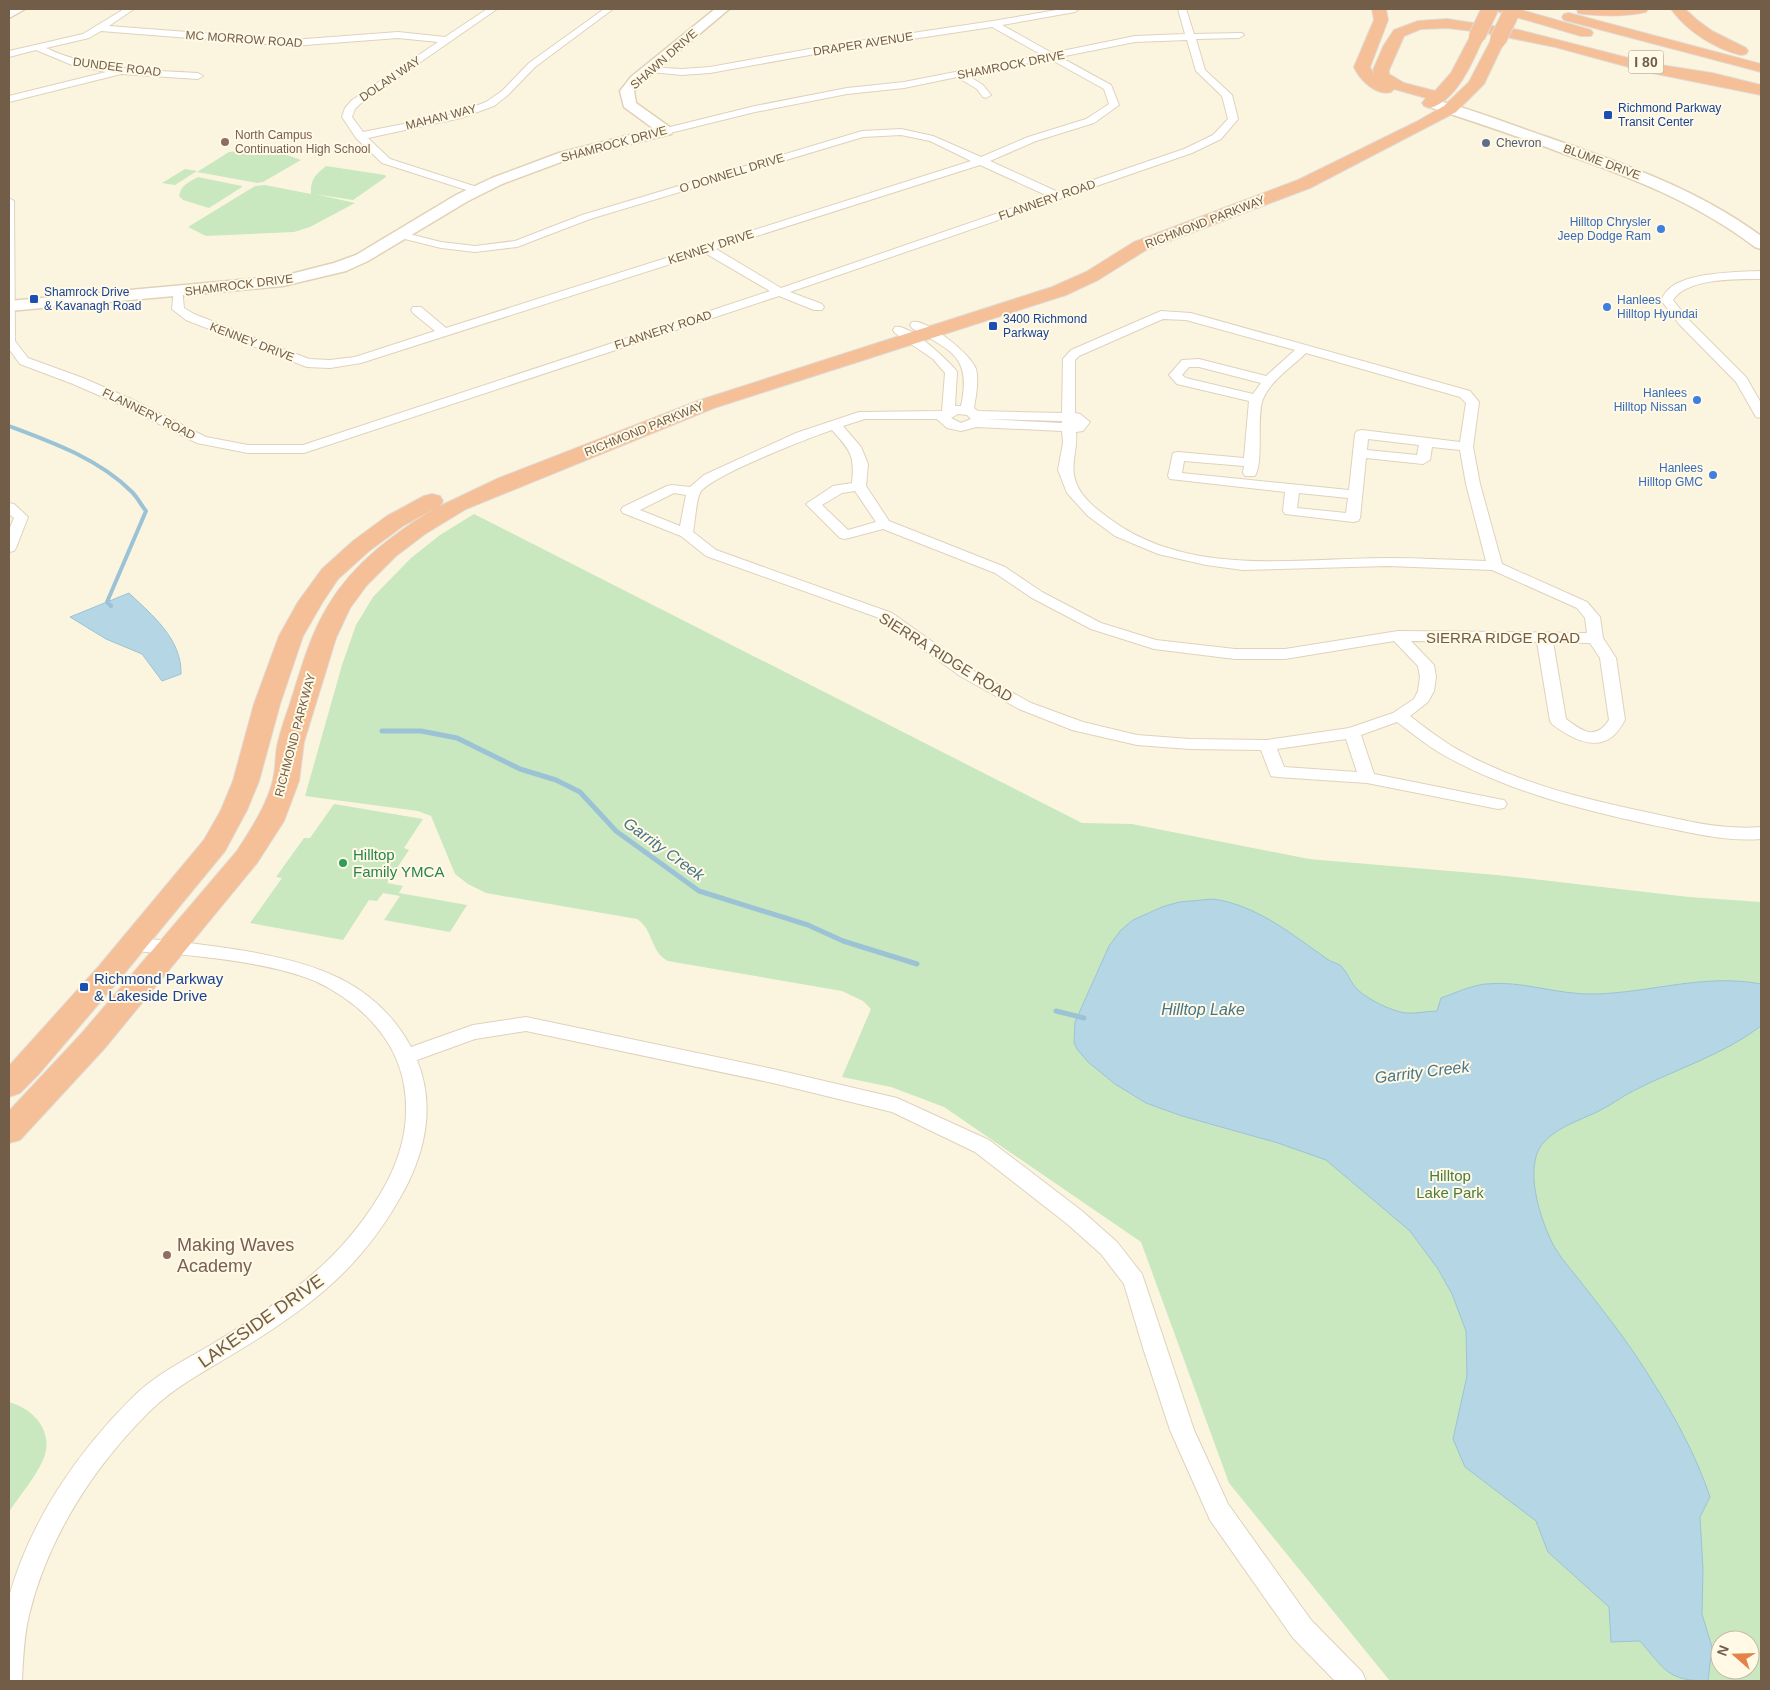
<svg xmlns="http://www.w3.org/2000/svg" width="1770" height="1690" font-family="Helvetica,sans-serif">
<style>
.green{fill:#c9e8bf;fill-rule:evenodd}
.water{fill:#b5d6e4;stroke:#9cc3d5}
.lines{fill:none;stroke-linecap:round;stroke-linejoin:round}
.stream-far1{stroke:#9cc3d5;stroke-width:4}
.stream{stroke:#9cc3d5;stroke-width:5}
.street-casing{stroke:#dfd2bc;stroke-width:2}
.secondary-casing{stroke:#e1d1b7;stroke-width:3}
.highway-casing{stroke:#e0dbd7;stroke-width:2}
.street{fill:#fff;fill-rule:evenodd}
.secondary{fill:#fff;fill-rule:evenodd}
.highway{fill:#f5bf97;fill-rule:evenodd}
.highway-bridge-casing{stroke:#e0dbd7;stroke-width:18;stroke-linecap:butt}
.highway-bridge{stroke:#f5bf97;stroke-width:16}
.transit-dot{fill:#1a4fb4;stroke:#fff9e5;stroke-width:2}
.education-dot{fill:#8d6e63;stroke:#fff9e5;stroke-width:2}
.service-dot{fill:#5c6f8a;stroke:#fff9e5;stroke-width:2}
.shop-dot{fill:#3f7fe0;stroke:#fff9e5;stroke-width:2}
.leisure-dot{fill:#2e9e5b;stroke:#fff9e5;stroke-width:2}
.labels{text-anchor:middle;dominant-baseline:central;stroke-width:4;stroke-linejoin:round;paint-order:stroke}
.far-street-label{font-size:12px;fill:#715d48;stroke:#fff9e5}
.far-transit-label{font-size:12px;fill:#164399;stroke:#fff9e5;text-anchor:start}
.far-education-label{font-size:12px;fill:#785e54;stroke:#fff9e5;text-anchor:start}
.far-service-label{font-size:12px;fill:#4e5e75;stroke:#fff9e5;text-anchor:start}
.far-shop-label{font-size:12px;fill:#366cbe;stroke:#fff9e5;text-anchor:end}
.shield{fill:#fff9e5;stroke:#9c8c77;stroke-width:1}
.shield-label{font-size:14px;font-weight:bold;fill:#715d48}
.street-label{font-size:15px;fill:#715d48;stroke:#fff9e5}
.leisure-label{font-size:15px;fill:#27864d;stroke:#fff9e5;text-anchor:start}
.transit-label{font-size:15px;fill:#164399;stroke:#fff9e5;text-anchor:start}
.park-label{font-size:15px;fill:#4b7c43;stroke:#fff9e5}
.water-label{font-size:16px;font-style:italic;fill:#45758b;stroke:#fff9e5}
.near-education-label{font-size:18px;fill:#785e54;stroke:#fff9e5;text-anchor:start}
.near-street-label{font-size:18px;fill:#715d48;stroke:#fff9e5}
</style>
<rect width="100%" height="100%" fill="#fbf5e0"/>
<!-- green -->
<path class="green" d="M255,149L284,154L301,160L263,182L257,183L197,172L229,152Z
M326,166L385,175L386,177L353,200L315,194L355,203L310,227L294,232L206,236L188,227L255,186L265,185L311,194C310,180 315,175 326,166Z
M185,169L197,171L175,185L162,183Z
M198,177L242,186V187L209,208L183,200L179,196C181,185 189,182 198,177Z
M474,514L1082,823L1132,824L1309,859L1497,875L1689,897L1761,902V1681H1390L1229,1483L1141,1242L944,1107L891,1087L842,1077L871,1009L863,1001L842,991L668,961C650,952 654,930 637,919L486,893L468,884L455,874L431,816L418,811L305,796L342,665L356,625L373,597L411,558L440,535ZM1720,1640H1750V1670H1720Z
M334,804L423,819L404,848L409,850L387,883L403,886L399,893L467,905L450,932L384,920L400,896L383,893L377,901L369,900L343,940L250,923L282,878L276,877L304,838H310Z
M9,1402C34,1409 55,1432 43,1460C35,1478 20,1495 9,1512Z"/>
<!-- water -->
<path class="water" d="M129,593C152,615 182,639 181,674L162,681L142,654L106,639L70,617Z
M1213,899C1257,905 1293,935 1327,959C1331,962 1337,963 1341,966C1348,973 1351,984 1358,990C1369,1000 1391,1011 1406,1013C1415,1014 1427,1011 1437,1011L1441,998C1455,993 1470,986 1485,984C1522,980 1557,995 1594,994C1650,993 1704,973 1761,984V1026C1723,1055 1676,1069 1633,1091C1621,1097 1610,1106 1597,1112C1578,1121 1560,1126 1545,1141C1521,1164 1541,1223 1555,1248C1564,1263 1577,1276 1587,1290C1610,1319 1632,1348 1651,1379C1675,1417 1696,1455 1710,1497L1700,1517L1703,1569L1702,1614L1712,1647L1708,1681C1668,1681 1665,1670 1640,1641L1611,1642L1609,1607L1548,1552L1536,1521L1465,1467L1453,1439L1467,1376L1466,1331L1452,1294L1438,1269L1410,1231L1326,1160L1278,1143L1182,1116L1146,1103L1115,1084L1088,1062L1077,1049L1074,1043L1075,1022L1109,946L1121,930L1133,920L1162,907L1179,902Z"/>
<g class="lines">
<!-- stream-far1 -->
<path class="stream-far1" d="M9,426C52,442 99,459 132,492C138,498 141,505 146,511L107,602L111,606"/>
<!-- stream -->
<path class="stream" d="M382,731H421L457,738L520,769L556,780L580,792L616,831L699,891L808,925L843,941L917,964
M1056,1011L1084,1018"/>
<defs>
<path id="street" d="M124,9H134L109,26L292,40L398,32L445,37L487,9H497L360,104L355,109L352,117L363,132L454,114L486,102L502,91L529,63L604,9H613L535,67L508,95L494,106L461,118L368,138L390,159L480,188L481,190L476,193L382,163L356,138L342,117L345,108L352,100L438,42L398,38L292,46L101,31L89,38L46,48C94,71 147,70 198,73L203,76L198,79L121,74L9,102V96L106,72L72,65L36,50L9,57V51L83,34Z
M1062,9H1079L1075,12L1002,25L1052,53L1135,36L1185,34L1178,9H1186L1194,34L1242,33L1244,35L1239,38L1196,39L1205,70L1232,95L1238,119L1221,139L1192,153L790,292L822,304L824,307L822,310H814L779,296L304,453H248L197,443L121,405L73,384L20,364L9,349V198L14,201L15,341L28,358L83,378L131,399L206,437L248,445H303L770,291L705,253L361,363L330,368L307,367L186,320L172,309L174,289H182L184,308L194,314L309,359L330,360L355,357L435,331L413,313L411,310L413,307H421L446,328L971,161L930,141L901,135L863,137L590,219L517,247L475,252L441,248L397,237L395,235L397,233L401,232L441,242L475,246L515,241L582,215L862,131L901,129L933,136L981,157L1028,137L1086,119L1109,104L1104,89L1050,59L967,75L983,85L991,95L986,98L983,97L977,89L957,77L904,88L847,94L755,112L666,134L661,131L662,129L755,106L847,88L904,82L1042,55L992,27L832,51L710,73L682,75L650,72L645,69L647,67L682,69L710,67L832,45L993,21ZM1187,40L1196,71L1222,96L1228,119L1213,135L1184,149L1058,192L990,161L1036,141L1094,123L1119,105L1111,85L1060,57L1135,42ZM980,165L1048,196L781,288L716,249Z
M1761,271V279C1737,279 1687,278 1673,300L1687,318L1746,377L1761,403V418L1756,417L1736,382L1679,324L1661,300C1663,297 1665,292 1668,290C1685,272 1737,272 1761,271Z
M1161,311L1191,313L1470,391L1479,402L1473,447L1480,484L1502,564L1587,602L1600,617L1603,638L1616,658L1625,720C1622,725 1618,732 1613,736C1594,752 1569,737 1552,724L1550,721L1537,642L1411,641L1434,665L1436,677L1434,691L1428,702L1410,716C1423,726 1436,736 1450,745C1513,783 1585,799 1655,814C1691,822 1724,830 1761,827V839C1724,842 1689,832 1652,825C1579,809 1506,791 1440,753C1425,744 1412,733 1397,722L1361,735L1374,774L1498,799L1504,800L1507,804L1504,808L1498,809L1367,783L1277,777L1271,776L1261,750L1190,749L1137,745L1072,730L1019,709L960,676L882,619L706,556L681,536L623,513L621,510L623,507L667,486L672,485L690,487L704,475L796,433L859,412L942,411L945,373L933,359L895,333L893,330L895,327C910,324 945,358 955,369L957,372L955,406H961C972,356 951,351 912,328L910,325L912,322C927,319 971,354 976,369C979,381 976,395 974,408L978,411L1062,413L1063,359L1071,350ZM1163,319L1186,320L1295,350L1266,376L1199,359L1182,360L1169,375L1177,384L1249,401L1244,458L1178,452L1173,453L1168,476L1170,479L1285,492L1283,511L1285,514L1353,522L1358,521L1360,518L1366,458L1423,464L1430,460L1432,447L1460,450L1466,484L1486,561C1454,560 1420,558 1388,558C1295,558 1190,578 1110,519C1099,511 1084,500 1078,487C1068,467 1078,453 1076,432L1083,431L1090,422L1080,414L1075,413V360L1079,356ZM1306,353L1460,397L1466,403L1460,442L1362,430L1357,431L1355,434L1349,490L1182,473L1184,461L1244,466L1243,473L1245,476H1255C1264,461 1256,416 1263,399C1270,381 1293,366 1306,353ZM1189,367H1199L1261,383L1253,394L1186,378L1182,375ZM958,414L967,415L971,419L961,423L951,418ZM865,419H937L947,428L961,431L977,427L1062,431L1063,443L1058,470L1067,493L1088,516L1115,536L1158,554L1206,565L1243,570L1388,566L1492,570L1577,608L1585,618L1587,633L1398,631L1285,649H1235L1156,640L1101,623L1042,592L1005,567L889,521L866,486L868,464L861,447L843,426ZM984,419L1062,421V423ZM832,430C850,450 855,455 852,483L833,486L806,504L840,538L845,539L883,529L995,573L1032,598L1091,629L1154,649L1235,659H1285L1394,641L1418,666L1420,677L1418,691L1414,699L1393,713L1349,728L1267,740L1190,739L1137,735L1083,722L1031,703L972,670L892,613L716,550L693,532C695,523 696,501 700,493C708,477 811,437 832,430ZM1368,439L1419,445L1417,455L1367,450ZM855,491L876,522L848,530L822,505L842,493ZM674,493L686,495L680,526L640,510ZM1299,493L1348,498L1346,513L1297,508ZM1553,642L1590,643L1600,658L1609,720C1595,741 1582,731 1566,719ZM1346,739L1357,772L1284,767L1277,749Z
M9,503L14,504L28,517L16,548L14,551L9,552V530L14,518L9,514Z
M132,938C170,940 208,945 246,951C314,963 375,981 411,1047L473,1025L526,1017L773,1069L897,1098L989,1140L1082,1211L1117,1242L1142,1274L1194,1430L1228,1504L1311,1620L1362,1672L1366,1681H1335L1293,1638L1210,1520L1170,1430L1144,1351L1124,1284L1101,1254L1066,1223L975,1152L892,1112L773,1083L526,1031L475,1039L417,1060C434,1102 427,1145 407,1185C365,1265 314,1305 238,1351C209,1369 175,1386 150,1411C94,1466 48,1537 29,1615C24,1636 23,1659 22,1681H9V1597C30,1521 78,1451 134,1396C156,1374 187,1359 214,1343C281,1302 338,1264 379,1196C400,1162 411,1125 404,1085C396,1037 358,1001 315,981C277,965 218,958 176,954C159,952 141,953 125,949L123,944L125,939Z"/>
<path id="secondary" d="M9,9H25L9,18Z
M715,9H729L641,83L634,91L636,103L671,128L673,131L671,134L569,159L502,184L468,201L368,261L346,271L283,286L9,311V301L283,276L334,263L356,255L456,195L492,178L559,153L654,129L624,107L620,91L631,77Z
M1431,99C1469,108 1506,123 1544,136C1619,162 1696,188 1761,236V249L1755,247C1697,203 1631,177 1562,153C1517,136 1472,121 1426,106L1424,103L1426,100Z"/>
<path id="highway" d="M1372,9H1386L1388,20L1370,67L1374,75L1373,70L1384,45L1394,30L1418,21L1447,19L1519,30L1648,63L1712,73L1761,85V95L1647,72L1555,47L1481,32L1447,28L1421,29L1404,36L1389,70V74L1404,83L1435,91L1451,73L1472,33H1482L1484,36C1474,59 1457,101 1430,108L1424,106L1422,103L1426,98L1394,89L1391,92C1376,96 1360,80 1354,67L1374,20Z
M1497,9H1518L1591,30L1593,33L1591,36H1581L1499,12Z
M1577,9H1648L1646,12C1625,17 1604,16 1583,14L1578,13Z
M1671,9H1685L1697,20L1712,31L1746,48L1748,51L1746,54L1741,55C1715,49 1687,31 1671,9Z
M1569,13L1761,64V72L1564,20L1562,17L1564,14Z
M1498,36L1503,37L1505,40L1484,84L1456,112L1310,188L1146,250L1098,280L1066,295L714,408L466,509L425,534L396,556L367,585L350,608L336,638L304,742L299,781L284,821L257,863L104,1049L20,1140L9,1143V1111L82,1033L237,851C251,829 267,805 273,780C276,767 275,754 278,742C282,725 289,708 294,691C303,662 312,632 328,606C354,562 396,532 439,506L403,526L369,551L338,579L322,603L303,636L280,704L259,781L247,810L225,851L119,980L38,1075L20,1093L9,1097V1066L99,966L204,840L221,810L233,781L254,704L279,636L298,602L322,569L353,541L387,516L424,496L432,494L440,496L443,501L440,506L499,478L700,400L1052,287L1086,272L1134,242L1298,180L1416,122L1444,106L1469,82L1491,40L1493,37Z"/>
</defs>
<!-- street casing -->
<use href="#street" class="street-casing"/>
<!-- secondary casing -->
<use href="#secondary" class="secondary-casing"/>
<!-- highway casing -->
<use href="#highway" class="highway-casing"/>
<!-- street -->
<use href="#street" class="street"/>
<!-- secondary -->
<use href="#secondary" class="secondary"/>
<!-- highway -->
<use href="#highway" class="highway"/>
<defs>
<path id="highway-bridge" d="M1477,36L1490,9
M1498,40L1510,15"/>
</defs>
<!-- highway-bridge casing -->
<use href="#highway-bridge" class="highway-bridge-casing"/>
<!-- highway-bridge -->
<use href="#highway-bridge" class="highway-bridge"/>
</g>
<!-- markers -->
<g class="transit-dot">
<rect x="1603" y="110" width="10" height="10" rx="2.5"/>
<rect x="29" y="294" width="10" height="10" rx="2.5"/>
<rect x="988" y="321" width="10" height="10" rx="2.5"/>
<rect x="79" y="982" width="10" height="10" rx="2.5"/>
</g>
<g class="education-dot">
<circle cx="225" cy="142" r="5"/>
<circle cx="167" cy="1255" r="5"/>
</g>
<circle class="service-dot" cx="1486" cy="143" r="5"/>
<g class="shop-dot">
<circle cx="1661" cy="229" r="5"/>
<circle cx="1607" cy="307" r="5"/>
<circle cx="1697" cy="400" r="5"/>
<circle cx="1713" cy="475" r="5"/>
</g>
<circle class="leisure-dot" cx="343" cy="863" r="5"/>
<g class="labels">
<!-- far-street labels -->
<g class="far-street-label">
<text transform="translate(244 39) rotate(4)">MC MORROW ROAD</text>
<text transform="translate(863 44) rotate(-9)">DRAPER AVENUE</text>
<text transform="translate(664 59) rotate(-41)">SHAWN DRIVE</text>
<text transform="translate(1011 65) rotate(-11)">SHAMROCK DRIVE</text>
<text transform="translate(117 67) rotate(7)">DUNDEE ROAD</text>
<text transform="translate(390 79) rotate(-34)">DOLAN WAY</text>
<text transform="translate(441 117) rotate(-14)">MAHAN WAY</text>
<text transform="translate(614 144) rotate(-15)">SHAMROCK DRIVE</text>
<text transform="translate(1602 162) rotate(20)">BLUME DRIVE</text>
<text transform="translate(732 173) rotate(-17)">O DONNELL DRIVE</text>
<text transform="translate(1047 200) rotate(-19)">FLANNERY ROAD</text>
<text transform="translate(1205 222) rotate(-21)">RICHMOND PARKWAY</text>
<text transform="translate(711 247) rotate(-18)">KENNEY DRIVE</text>
<text transform="translate(239 285) rotate(-7)">SHAMROCK DRIVE</text>
<text transform="translate(663 330) rotate(-18)">FLANNERY ROAD</text>
<text transform="translate(252 342) rotate(21)">KENNEY DRIVE</text>
<text transform="translate(149 414) rotate(26)">FLANNERY ROAD</text>
<text transform="translate(644 429) rotate(-22)">RICHMOND PARKWAY</text>
<text transform="translate(295 735) rotate(-75)">RICHMOND PARKWAY</text>
</g>
<!-- far-transit labels -->
<g class="far-transit-label">
<text x="1618" y="108">Richmond Parkway<tspan x="1618" dy="14">Transit Center</tspan></text>
<text x="44" y="292">Shamrock Drive<tspan x="44" dy="14">&amp; Kavanagh Road</tspan></text>
<text x="1003" y="319">3400 Richmond<tspan x="1003" dy="14">Parkway</tspan></text>
</g>
<!-- far-education labels -->
<g class="far-education-label">
<text x="235" y="135">North Campus<tspan x="235" dy="14">Continuation High School</tspan></text>
</g>
<!-- far-service labels -->
<g class="far-service-label">
<text x="1496" y="143">Chevron</text>
</g>
<!-- far-shop labels -->
<g class="far-shop-label">
<text x="1651" y="222">Hilltop Chrysler<tspan x="1651" dy="14">Jeep Dodge Ram</tspan></text>
<text x="1617" y="300" text-anchor="start">Hanlees<tspan x="1617" dy="14">Hilltop Hyundai</tspan></text>
<text x="1687" y="393">Hanlees<tspan x="1687" dy="14">Hilltop Nissan</tspan></text>
<text x="1703" y="468">Hanlees<tspan x="1703" dy="14">Hilltop GMC</tspan></text>
</g>
<!-- shield labels -->
<rect class="shield" x="1628.5" y="50.5" width="35" height="23" rx="4"/>
<g class="shield-label">
<text x="1646" y="62">I 80</text>
</g>
<!-- street labels -->
<g class="street-label">
<text x="1503" y="637">SIERRA RIDGE ROAD</text>
<text transform="translate(946 657) rotate(32)">SIERRA RIDGE ROAD</text>
</g>
<!-- leisure labels -->
<g class="leisure-label">
<text x="353" y="854">Hilltop<tspan x="353" dy="17">Family YMCA</tspan></text>
</g>
<!-- transit labels -->
<g class="transit-label">
<text x="94" y="978">Richmond Parkway<tspan x="94" dy="17">&amp; Lakeside Drive</tspan></text>
</g>
<!-- park labels -->
<g class="park-label">
<text x="1450" y="1175">Hilltop<tspan x="1450" dy="17">Lake Park</tspan></text>
</g>
<!-- water labels -->
<g class="water-label">
<text transform="translate(664 849) rotate(36)">Garrity Creek</text>
<text x="1203" y="1009">Hilltop Lake</text>
<text transform="translate(1422 1072) rotate(-7)">Garrity Creek</text>
</g>
<!-- near-education labels -->
<g class="near-education-label">
<text x="177" y="1245">Making Waves<tspan x="177" dy="21">Academy</tspan></text>
</g>
<!-- near-street labels -->
<g class="near-street-label">
<text transform="translate(261 1321) rotate(-35)">LAKESIDE DRIVE</text>
</g>
</g>
<!-- border -->
<rect width="1770" height="1690" fill="none" stroke="#715d48" stroke-width="20"/>
<!-- north arrow -->
<g transform="translate(1735 1655) rotate(290)"><circle r="24" fill="#fff9e5" stroke="#c6bba6"/>
<path d="M0-4L9 19L0 12L-9 19Z" fill="#e48247"/>
<text y="-8" font-size="14" font-weight="bold" text-anchor="middle" fill="#715d48">N</text>
</g>
</svg>
